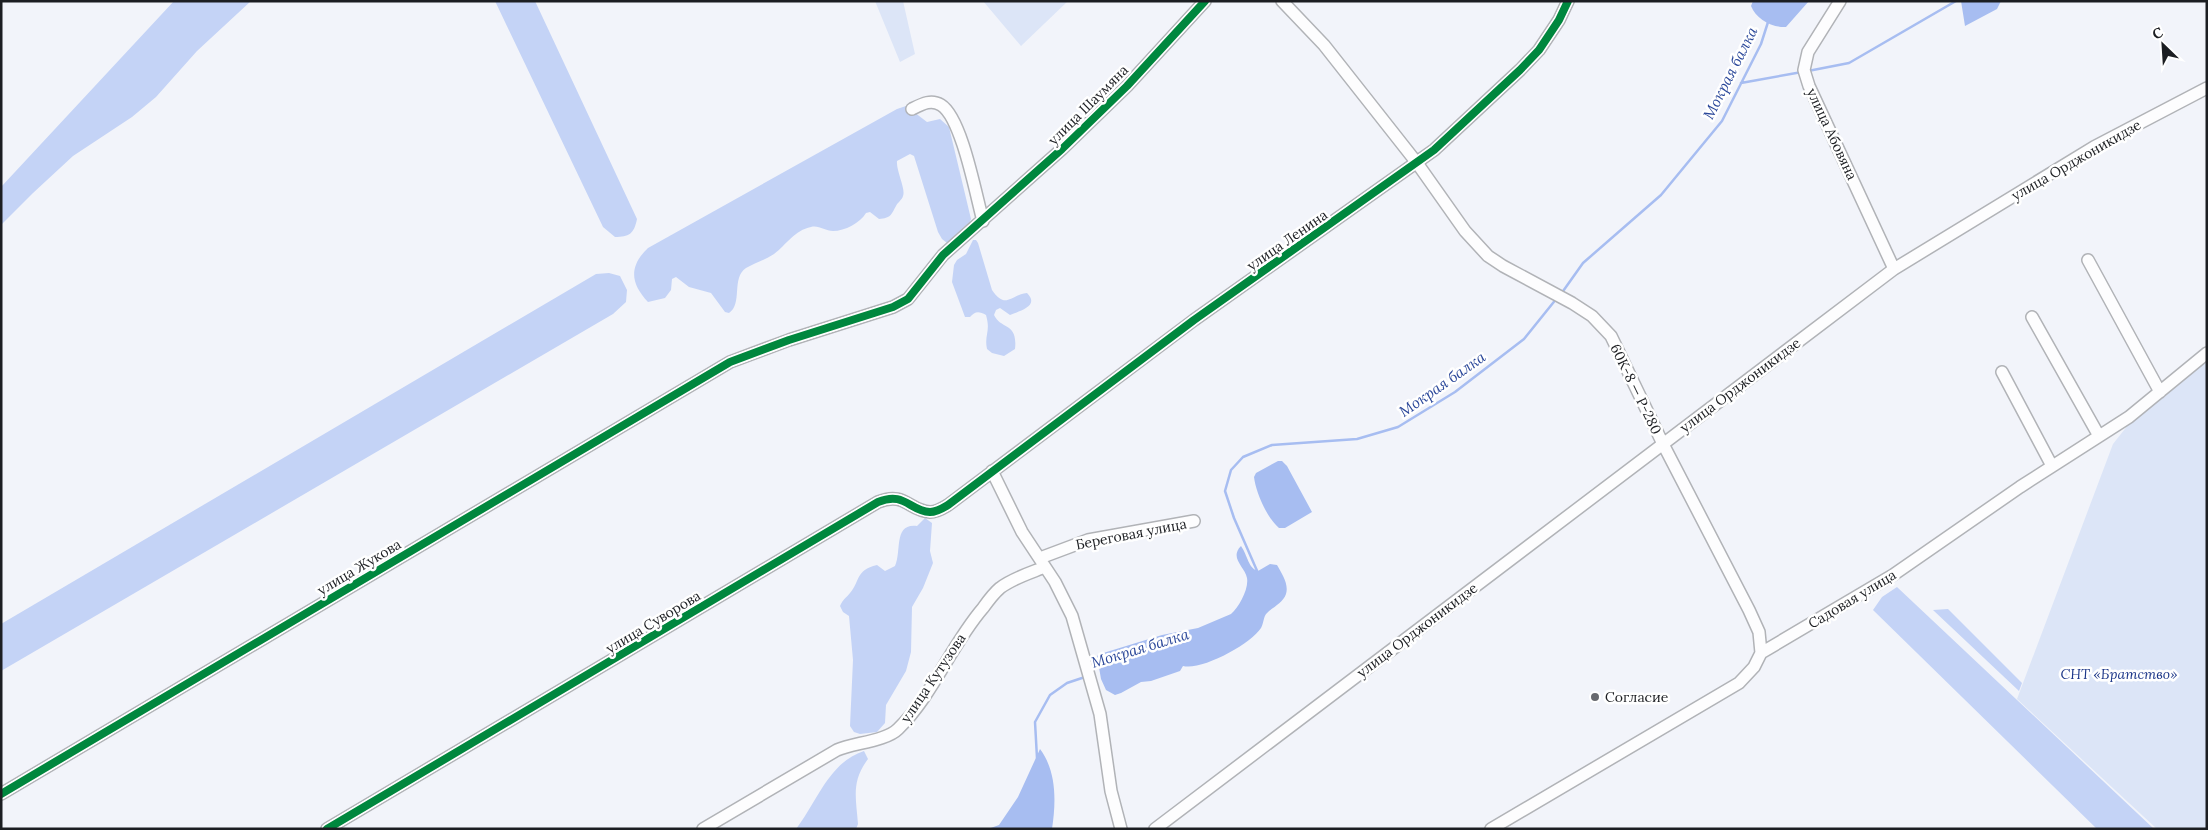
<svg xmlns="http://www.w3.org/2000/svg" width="2208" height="830" font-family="Lora,serif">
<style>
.green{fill:#dce5f7}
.forest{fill:#c4d3f6}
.water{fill:#a7bdf1}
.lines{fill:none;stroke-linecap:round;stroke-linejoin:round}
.stream{stroke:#a7bdf1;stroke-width:2.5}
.minor-casing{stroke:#b1b3b7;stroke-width:14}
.minor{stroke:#fdfdfe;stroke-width:11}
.cycleway-casing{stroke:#fff;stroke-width:11}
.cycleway{stroke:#00873e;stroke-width:8}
.poi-dot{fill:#67696e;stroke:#fff;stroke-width:2}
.labels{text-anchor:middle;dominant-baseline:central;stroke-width:5;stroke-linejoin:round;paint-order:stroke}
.street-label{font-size:14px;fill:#1c1e22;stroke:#fff}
.park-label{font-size:14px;font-style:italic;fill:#1d3789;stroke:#fff}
.poi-label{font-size:14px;fill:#1c1e22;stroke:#fff;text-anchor:start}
.water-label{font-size:15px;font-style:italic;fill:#294699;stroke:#fff}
</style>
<rect width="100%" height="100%" fill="#f2f4fa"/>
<!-- green -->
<path class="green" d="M875,1H903L915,54L900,62Z
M983,1H1068L1021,46Z
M2207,357V829H2157L2017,699L2113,444L2128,425Z"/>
<!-- forest -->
<path class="forest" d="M174,1H251L197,51L156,97L132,117L73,156L33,193L1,225V187Z
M495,1H535L637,219C634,234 629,237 615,237L603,227Z
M906,106L927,122L940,119L949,127L971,219C968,229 957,239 947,243L942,239L938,232L914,156L910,154L897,161C896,171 906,189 903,196C902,200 898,202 896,206C891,215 891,218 879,219L870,212L866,213C860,223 845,231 833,231C825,231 819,225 811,227C795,230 786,245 774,254C765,260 755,263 746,268C731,278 743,304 729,313L725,312L711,293L689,287L676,277L672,279L671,290L665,298L648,302C630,283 629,266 648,248L897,109Z
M973,240H976L978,243L992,290C1006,310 1010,295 1027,293C1040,306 1020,311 1010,315L1000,308L996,310L994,315C1001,330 1018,322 1015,349L1004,356L992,353L987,349C984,335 991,332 986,315C979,311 975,311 970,317H965L952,282L954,265L957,260L966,254Z
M609,273L620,276L627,290L626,302L613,314L1,671V624L596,274Z
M925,518L932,523L930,551L933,563L923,588L912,607L911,652L906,671L886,705L885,723L877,732L860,734L854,732L850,726L853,660L849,616L843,612L840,606C843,599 846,598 850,593C860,582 855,570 877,565L885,571L895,566C902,551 893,523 917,526Z
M1897,587L2154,829H2097L1873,610L1882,597Z
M1948,609L2022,683L2019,691L1933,610Z
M864,751L868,759C851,782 856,797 858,824L856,829H796C817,802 829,762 864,751Z"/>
<!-- water -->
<path class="water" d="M1753,1H1809L1786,27C1772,28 1756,19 1751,6Z
M1961,1H2001L1997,9L1965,26Z
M1278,461H1282L1287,466L1312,512L1285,528H1279C1267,518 1256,493 1254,477L1256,473Z
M1241,546C1248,556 1248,568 1258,571L1270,564L1277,565C1282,574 1289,584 1286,594C1283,603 1273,607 1267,613C1263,617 1264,623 1261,628C1251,644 1201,671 1183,666L1180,671L1151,681L1141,682L1121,693L1115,695L1106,690L1101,679L1097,656L1100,654L1162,635L1198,628L1231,614C1239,607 1249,589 1247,578C1245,567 1229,558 1241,546Z
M1040,749C1057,772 1056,802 1052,829H988L999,825L1018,797Z"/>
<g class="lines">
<!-- stream -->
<path class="stream" d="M1808,71L1849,63L1956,1
M1741,83L1802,72
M1561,294L1583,263L1661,195L1722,121L1761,44L1769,19
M1258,573L1234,518L1225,491L1231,470L1243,457L1272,445L1357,439L1398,427L1455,392L1524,339L1557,298
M1037,758L1035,722L1050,695L1067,683L1085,677"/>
<defs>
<path id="minor" d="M1282,1L1324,45L1417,163L1465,231L1488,256L1503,266L1572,303L1592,316L1611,336L1663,444L1749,610L1759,632L1761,653
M1840,1L1808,52L1804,70L1809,86L1894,269
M912,109C922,104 931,99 941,105C962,118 976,196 983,221
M2088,260L2160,392
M2032,317L2099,436
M2002,372L2052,466
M992,471L1022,532L1055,582L1072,616L1100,714L1111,791L1121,829
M1040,558L1088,540L1194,521
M1,794L730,362L789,340L893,307L908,299L943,255L1062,149L1127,86L1205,1
M327,829L878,502C905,491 909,511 930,512C937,512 943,508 948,505L1194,320L1434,150L1520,70L1539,50L1559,20L1568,1
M703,829L837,750C853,743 886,741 898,729C933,695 951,645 983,608C988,601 994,593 1000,588C1013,578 1030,573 1045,567
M1155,829L1894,269L2094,147L2207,88
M1491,829L1739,683L1754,667L1761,653L1893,575L2020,487L2129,417L2207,353"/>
</defs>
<!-- minor casing -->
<use href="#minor" class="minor-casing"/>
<!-- minor -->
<use href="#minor" class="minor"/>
<defs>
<path id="cycleway" d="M1,794L730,362L789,340L893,307L908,299L943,255L1062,149L1127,86L1205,1
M327,829L878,502C905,491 909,511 930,512C937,512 943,508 948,505L1194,320L1434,150L1520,70L1539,50L1559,20L1568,1"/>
</defs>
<!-- cycleway casing -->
<use href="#cycleway" class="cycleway-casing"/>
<!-- cycleway -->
<use href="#cycleway" class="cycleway"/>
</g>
<!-- markers -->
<circle class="poi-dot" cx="1595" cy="697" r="5"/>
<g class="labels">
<!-- street labels -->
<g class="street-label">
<text transform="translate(1088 105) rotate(-45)">улица Шаумяна</text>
<text transform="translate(1832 134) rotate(65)">улица Абовяна</text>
<text transform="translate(2076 160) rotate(-30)">улица Орджоникидзе</text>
<text transform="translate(1287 240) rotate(-35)">улица Ленина</text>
<text transform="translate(1740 385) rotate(-37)">улица Орджоникидзе</text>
<text transform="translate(1636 389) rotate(64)">60К-8 — Р-280</text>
<text transform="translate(1131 534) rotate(-11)">Береговая улица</text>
<text transform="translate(359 567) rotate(-31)">улица Жукова</text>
<text transform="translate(1852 599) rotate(-31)">Садовая улица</text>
<text transform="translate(653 622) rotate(-31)">улица Суворова</text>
<text transform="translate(1417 630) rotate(-37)">улица Орджоникидзе</text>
<text transform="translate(933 678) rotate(-56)">улица Кутузова</text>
</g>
<!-- park labels -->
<g class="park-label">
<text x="2119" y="674">СНТ «Братство»</text>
</g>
<!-- poi labels -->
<g class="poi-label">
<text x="1605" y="697">Согласие</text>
</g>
<!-- water labels -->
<g class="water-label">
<text transform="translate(1730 73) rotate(-63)">Мокрая балка</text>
<text transform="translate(1442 384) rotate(-35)">Мокрая балка</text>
<text transform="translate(1140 648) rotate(-17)">Мокрая балка</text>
</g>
</g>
<!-- border -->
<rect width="2208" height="830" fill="none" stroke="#1c1e22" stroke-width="5"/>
<!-- north arrow -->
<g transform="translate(2163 45) rotate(335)" stroke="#ffffff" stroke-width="4" paint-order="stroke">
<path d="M0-4L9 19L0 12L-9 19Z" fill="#1c1e22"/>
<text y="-8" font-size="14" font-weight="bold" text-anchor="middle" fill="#1c1e22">С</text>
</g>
</svg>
